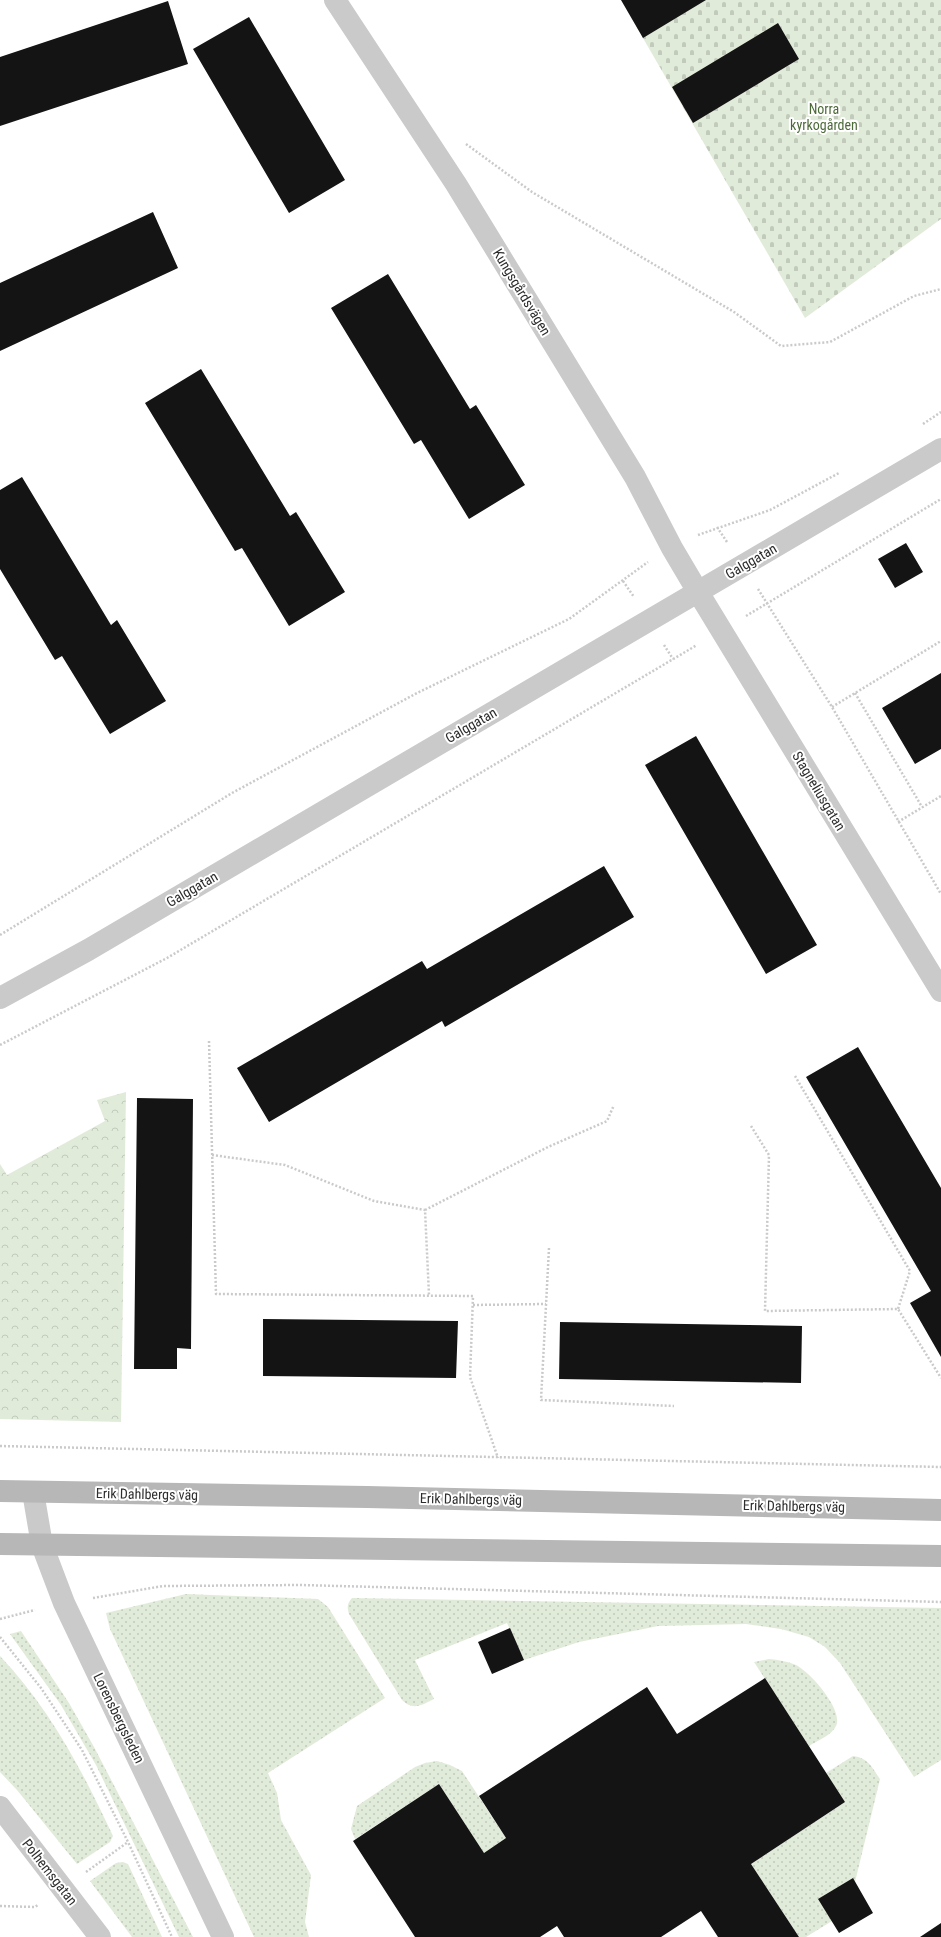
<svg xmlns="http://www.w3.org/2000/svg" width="941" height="1937" font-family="'Roboto Condensed',sans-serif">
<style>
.grass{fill:url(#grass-dots)}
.cemetery{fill:url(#cemetery-stones)}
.park{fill:url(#park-crowns)}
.building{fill:#141414}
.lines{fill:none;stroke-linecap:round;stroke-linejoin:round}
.path{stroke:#cacaca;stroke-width:2.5;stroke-dasharray:2 2;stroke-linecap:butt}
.minor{stroke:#cacaca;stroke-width:22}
.tertiary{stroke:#cacaca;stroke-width:22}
.secondary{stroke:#b7b7b7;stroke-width:22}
.labels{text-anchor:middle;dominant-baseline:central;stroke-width:4;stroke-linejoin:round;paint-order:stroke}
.park-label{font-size:14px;fill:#4c6a38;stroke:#fff}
.street-label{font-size:14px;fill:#2d2d2d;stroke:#fff}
</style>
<defs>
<pattern id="grass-dots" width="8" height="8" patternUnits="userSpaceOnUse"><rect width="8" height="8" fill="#e1ebd9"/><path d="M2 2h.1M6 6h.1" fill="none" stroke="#c1cabb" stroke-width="1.8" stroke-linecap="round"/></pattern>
<pattern id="cemetery-stones" width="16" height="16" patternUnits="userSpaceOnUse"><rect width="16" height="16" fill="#e1ebd9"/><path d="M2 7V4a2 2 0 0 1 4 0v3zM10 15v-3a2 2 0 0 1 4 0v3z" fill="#c1cabb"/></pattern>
<pattern id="park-crowns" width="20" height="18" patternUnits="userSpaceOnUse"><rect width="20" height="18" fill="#e1ebd9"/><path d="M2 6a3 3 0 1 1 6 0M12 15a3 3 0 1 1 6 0" fill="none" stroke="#c1cabb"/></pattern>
</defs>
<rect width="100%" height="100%" fill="#fff"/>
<!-- grass -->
<path class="grass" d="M186,1594L318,1599L328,1607L385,1698L268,1773L277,1793L281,1820L311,1875L305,1922L309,1937H254L110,1629L106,1613Z
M352,1598L941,1608V1760L914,1777L840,1663L825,1647L809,1637L781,1629L746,1624L658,1626L579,1642L524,1660L507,1623L415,1660L434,1699C422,1705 413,1711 402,1700L349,1614C347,1607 347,1604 352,1598Z
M21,1631L69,1703L94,1747L193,1937H179L96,1765L61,1705L10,1634Z
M0,1656C50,1709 82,1770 113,1836L110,1842L77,1864L17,1790L0,1772Z
M769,1659C778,1660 787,1661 796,1665C810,1672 844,1710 836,1726C832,1735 817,1741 809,1746L754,1662Z
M853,1756C868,1758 872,1767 880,1779L855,1882L832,1921L806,1937H799L751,1864L845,1802L826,1773Z
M437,1761L450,1765L462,1771L506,1838L484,1853L439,1784L355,1839L351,1829L357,1806L415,1767L425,1763Z
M123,1862L128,1864L162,1937H132L90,1881L116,1863Z"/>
<!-- cemetery -->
<path class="cemetery" d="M621,0H941V219L805,318Z"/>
<!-- park -->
<path class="park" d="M126,1092L121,1422L0,1419V1164L7,1175L105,1121L97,1100Z"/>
<!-- building -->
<path class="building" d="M621,0H706L643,38Z
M168,1L188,64L0,126V57Z
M249,17L345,180L289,213L193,49Z
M778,23L799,59L693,123L672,87Z
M153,212L178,268L0,351V283Z
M388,274L470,409L476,405L525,485L469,519L421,440L414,444L331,308Z
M201,369L290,516L296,512L345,592L289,626L242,548L235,551L145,403Z
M22,477L111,625L117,620L166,701L110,734L62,656L55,660L0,569V490Z
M906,543L923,572L895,588L878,559Z
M941,673V749L915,764L882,708Z
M696,736L817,945L766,974L645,765Z
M604,866L634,917L445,1027L442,1021L269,1122L237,1068L422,961L427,969Z
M858,1047L941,1188V1357L910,1303L931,1291L806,1077Z
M137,1098L193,1099L191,1349L177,1348V1369H134Z
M263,1319L458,1321L456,1378L263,1376Z
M560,1322L802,1326L801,1383L559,1379Z
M510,1628L524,1660L492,1674L478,1642Z
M765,1678L845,1802L751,1864L799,1937H718L701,1911L661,1937H564L557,1926L540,1937H415L353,1841L439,1784L484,1853L506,1838L479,1796L647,1687L677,1734Z
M853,1878L873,1913L839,1933L818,1899Z
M941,1923V1937H920Z"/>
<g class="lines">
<!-- path -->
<path class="path" d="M466,144L532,192L734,312L781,346L830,342L914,296L941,289
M923,424L941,412
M717,527L727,542
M698,535L770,510L839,473
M623,581L634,597
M758,589L832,707L941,894
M746,616L941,499
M664,645L673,659
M855,693L922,807
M832,707L941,641
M898,822L941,796
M0,935L232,793L417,693L569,619L648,562
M209,1041L216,1294L473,1296L470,1377L498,1458
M0,1045L167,958L697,645
M795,1076L910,1271L898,1309
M751,1126L769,1155L765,1311L898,1309L941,1378
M212,1155L285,1165L374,1201L425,1210L429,1295
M425,1210L548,1147L607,1121L614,1105
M549,1248L541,1400L674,1406
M473,1305L546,1304
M0,1446L941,1467
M93,1598L163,1586L301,1585L941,1602
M0,1619L35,1610
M0,1637L41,1688L82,1750L128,1842L172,1937
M86,1872L128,1842
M0,1906L35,1907L39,1904"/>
<!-- minor -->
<path class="minor" d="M335,0L456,184L635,477L672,548L698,592L941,991
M0,1807L100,1937"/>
<!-- tertiary -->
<path class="tertiary" d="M0,998L88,950L941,449
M33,1492L42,1545L64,1603L223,1937"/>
<!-- secondary -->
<path class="secondary" d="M0,1491L367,1497L941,1510
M0,1544L941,1556"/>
</g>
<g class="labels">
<!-- park labels -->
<g class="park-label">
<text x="824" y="109">Norra<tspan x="824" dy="16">kyrkogården</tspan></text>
</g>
<!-- street labels -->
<g class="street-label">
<text transform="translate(522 292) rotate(59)">Kungsgårdsvägen</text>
<text transform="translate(751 561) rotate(-30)">Galggatan</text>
<text transform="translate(471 725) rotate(-30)">Galggatan</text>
<text transform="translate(819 791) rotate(59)">Stagneliusgatan</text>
<text transform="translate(192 889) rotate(-30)">Galggatan</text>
<text transform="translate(147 1494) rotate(1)">Erik Dahlbergs väg</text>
<text transform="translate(471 1499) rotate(1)">Erik Dahlbergs väg</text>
<text transform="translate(794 1506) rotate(1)">Erik Dahlbergs väg</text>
<text transform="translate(119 1718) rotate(64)">Lorensbergsleden</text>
<text transform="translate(50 1872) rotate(52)">Polhemsgatan</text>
</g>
</g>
</svg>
